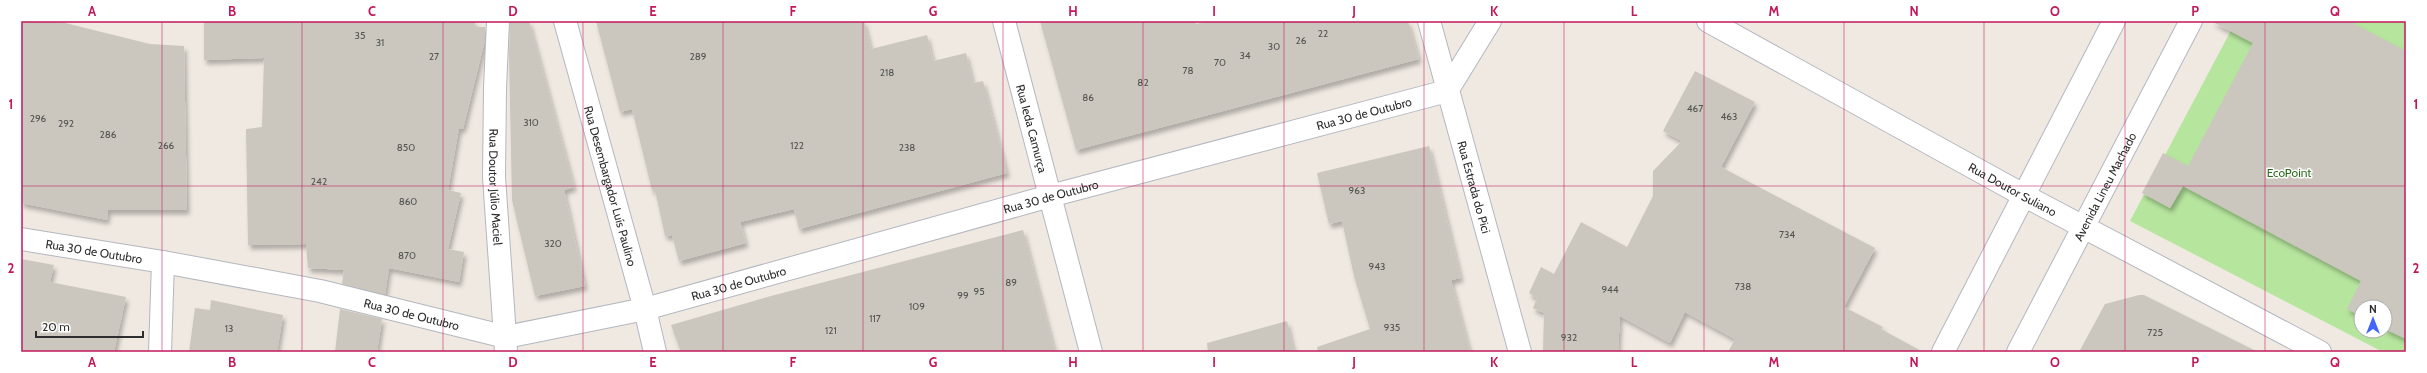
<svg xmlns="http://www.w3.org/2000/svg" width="2427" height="373" font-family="Cabin,sans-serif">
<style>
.green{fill:#b6e59e;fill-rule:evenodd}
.building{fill:#cbc7bf;filter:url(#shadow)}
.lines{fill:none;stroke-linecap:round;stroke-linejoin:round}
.street-casing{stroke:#b4b7c1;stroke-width:24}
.secondary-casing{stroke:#b4b7c1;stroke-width:24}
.street{stroke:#fff;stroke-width:22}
.secondary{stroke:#fff;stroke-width:22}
.grid{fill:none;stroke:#c2185b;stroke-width:1;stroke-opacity:0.55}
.labels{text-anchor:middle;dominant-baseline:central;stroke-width:3;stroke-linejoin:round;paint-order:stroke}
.number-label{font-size:10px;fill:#555452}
.street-label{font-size:12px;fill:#2e2e2e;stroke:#fff}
.park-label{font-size:12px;fill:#2c6e1b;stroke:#fff}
.neatline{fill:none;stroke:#c2185b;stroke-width:1.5}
.grid-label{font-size:13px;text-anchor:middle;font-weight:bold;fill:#c2185b}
</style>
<defs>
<filter id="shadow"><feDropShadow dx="2.5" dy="4.5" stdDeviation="2" flood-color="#0004"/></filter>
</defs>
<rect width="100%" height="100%" fill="#efe9e1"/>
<!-- green -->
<path class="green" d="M2236,21H2406V352H2383L2130,221ZM2361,307H2385V331H2361Z"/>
<!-- building -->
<path class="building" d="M21,21H57L150,44L184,46L187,210H108L107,220L21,203Z
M204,21H475V27H485V40L463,129L459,128L448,190L461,193L448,249L464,252L459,282L389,268L385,294L342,284L344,270L308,268L306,244L248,245L246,129L262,127L264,58L204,60Z
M510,21H529L574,187L564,190L585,286L535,296L512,200L509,54Z
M596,21H864L871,49L927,35L933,61L966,53L973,83L983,81L1007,173L799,229L794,209L740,222L746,243L679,261L672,235L665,236L655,190H652L632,109L620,112Z
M1040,21H1195L1196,24L1207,21H1408L1419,59L1076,150Z
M2211,21H2349L2406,51V339L2385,329V307H2361V316L2347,309L2361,281L2183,186L2170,208L2142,193L2163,153L2188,166L2253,43Z
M1695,71L1755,102L1721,167L1875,248L1844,307L1883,327L1881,329L1923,352H1728L1735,339L1685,312L1670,343L1620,316L1618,352H1543L1544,313L1533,308L1537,298L1529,293L1541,267L1554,274L1581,222L1627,247L1653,196V171L1682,141L1663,131Z
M1429,146L1461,278L1451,280L1470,352H1318L1317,347L1370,329L1354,276L1342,221L1329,224L1317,173Z
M1023,230L1055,352H681L671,325L771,296Z
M21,259L54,265L50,282L126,297L114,352H21Z
M2139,295H2144L2258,352H2079L2105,304Z
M211,300L283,315L277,352H189L195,308L210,310Z
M340,309L382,319L377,352H335Z
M1287,321L1294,352H1208L1207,343Z"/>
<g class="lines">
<defs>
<g id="street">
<path id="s1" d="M498,21L495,88L494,177L506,351"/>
<path id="s2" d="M565,21L645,309L655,352"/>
<path id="s3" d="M1004,21L1091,352"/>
<path id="s4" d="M1429,21L1520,352"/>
<path id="s5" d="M1708,21L2025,196L2320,352"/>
<path d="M1447,91L1490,21"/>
<path id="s6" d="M21,239L163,262L320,291L506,337L645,309L1050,196L1447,91"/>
<path d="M160,352L163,262"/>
</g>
<g id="secondary">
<path d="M1943,352L2114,21"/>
<path id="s7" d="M2018,352L2191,21"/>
</g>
</defs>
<!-- street casing -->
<use href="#street" class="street-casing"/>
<!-- secondary casing -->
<use href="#secondary" class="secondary-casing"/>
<!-- street -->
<use href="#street" class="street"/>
<!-- secondary -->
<use href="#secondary" class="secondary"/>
</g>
<!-- grid -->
<path class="grid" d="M162,21V352M302,21V352M443,21V352M583,21V352M723,21V352M863,21V352M1003,21V352M1143,21V352M1284,21V352M1424,21V352M1564,21V352M1704,21V352M1844,21V352M1984,21V352M2125,21V352M2265,21V352M21,186H2406"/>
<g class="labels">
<!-- number labels -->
<g class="number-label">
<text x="1323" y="33">22</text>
<text x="360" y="35">35</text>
<text x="1301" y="40">26</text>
<text x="380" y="42">31</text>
<text x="1274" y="46">30</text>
<text x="1245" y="55">34</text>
<text x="434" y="56">27</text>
<text x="698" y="56">289</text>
<text x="1220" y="62">70</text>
<text x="1188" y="70">78</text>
<text x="887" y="72">218</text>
<text x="1143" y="82">82</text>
<text x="1088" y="97">86</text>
<text x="1695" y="108">467</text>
<text x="1729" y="116">463</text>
<text x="38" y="118">296</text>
<text x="531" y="122">310</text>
<text x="66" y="123">292</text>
<text x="108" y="134">286</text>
<text x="166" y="145">266</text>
<text x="797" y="145">122</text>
<text x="406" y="147">850</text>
<text x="907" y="147">238</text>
<text x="319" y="181">242</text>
<text x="1357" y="190">963</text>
<text x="408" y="201">860</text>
<text x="1787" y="234">734</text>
<text x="553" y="243">320</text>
<text x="407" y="255">870</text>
<text x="1377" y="266">943</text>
<text x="1011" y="282">89</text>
<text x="1743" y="286">738</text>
<text x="1610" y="289">944</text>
<text x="979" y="291">95</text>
<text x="963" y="295">99</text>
<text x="917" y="306">109</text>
<text x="875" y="318">117</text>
<text x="1392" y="327">935</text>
<text x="229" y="328">13</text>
<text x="831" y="330">121</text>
<text x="2155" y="332">725</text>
<text x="1569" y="337">932</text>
</g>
<!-- street labels -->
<g class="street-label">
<text stroke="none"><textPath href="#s6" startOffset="1382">Rua 30 de Outubro</textPath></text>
<text stroke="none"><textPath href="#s3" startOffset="111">Rua Ieda Camurça</textPath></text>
<text stroke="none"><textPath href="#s2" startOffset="171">Rua Desembargador Luís Paulino</textPath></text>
<text stroke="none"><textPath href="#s1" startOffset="166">Rua Doutor Júlio Maciel</textPath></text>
<text stroke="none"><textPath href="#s4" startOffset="172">Rua Estrada do Pici</textPath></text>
<text stroke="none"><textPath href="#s7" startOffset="187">Avenida Lineu Machado</textPath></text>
<text stroke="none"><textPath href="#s5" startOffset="348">Rua Doutor Suliano</textPath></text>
<text stroke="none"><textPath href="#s6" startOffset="1058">Rua 30 de Outubro</textPath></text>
<text stroke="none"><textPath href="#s6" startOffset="74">Rua 30 de Outubro</textPath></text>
<text stroke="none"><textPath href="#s6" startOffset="734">Rua 30 de Outubro</textPath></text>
<text stroke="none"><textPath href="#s6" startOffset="398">Rua 30 de Outubro</textPath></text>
</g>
<!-- park labels -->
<g class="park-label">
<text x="2289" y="172">EcoPoint</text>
</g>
</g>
<!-- border -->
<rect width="2427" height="373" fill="none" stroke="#ffffff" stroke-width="44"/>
<!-- north arrow -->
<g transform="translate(2373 319)"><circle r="19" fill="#ffffff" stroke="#ababab"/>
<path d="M0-3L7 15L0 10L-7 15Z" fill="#4264fb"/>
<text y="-6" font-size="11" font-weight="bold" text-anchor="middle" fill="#2e2e2e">N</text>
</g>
<!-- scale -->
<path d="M36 331v6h107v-6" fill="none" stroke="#2e2e2e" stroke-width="2"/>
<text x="42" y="331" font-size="12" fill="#2e2e2e" stroke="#ffffff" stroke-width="3" paint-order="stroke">20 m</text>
<rect x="22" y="22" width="2383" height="329" class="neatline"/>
<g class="grid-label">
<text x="92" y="16">A</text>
<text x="232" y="16">B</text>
<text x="372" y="16">C</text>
<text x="513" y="16">D</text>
<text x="653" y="16">E</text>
<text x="793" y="16">F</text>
<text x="933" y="16">G</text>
<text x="1073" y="16">H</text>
<text x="1214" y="16">I</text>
<text x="1354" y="16">J</text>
<text x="1494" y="16">K</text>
<text x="1634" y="16">L</text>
<text x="1774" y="16">M</text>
<text x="1914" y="16">N</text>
<text x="2055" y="16">O</text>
<text x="2195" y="16">P</text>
<text x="2335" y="16">Q</text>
<text x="11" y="109">1</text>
<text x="2416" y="109">1</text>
<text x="11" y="273">2</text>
<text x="2416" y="273">2</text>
<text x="92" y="367">A</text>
<text x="232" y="367">B</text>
<text x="372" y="367">C</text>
<text x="513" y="367">D</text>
<text x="653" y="367">E</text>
<text x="793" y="367">F</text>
<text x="933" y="367">G</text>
<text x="1073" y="367">H</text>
<text x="1214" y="367">I</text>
<text x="1354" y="367">J</text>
<text x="1494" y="367">K</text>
<text x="1634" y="367">L</text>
<text x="1774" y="367">M</text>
<text x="1914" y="367">N</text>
<text x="2055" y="367">O</text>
<text x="2195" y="367">P</text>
<text x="2335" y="367">Q</text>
</g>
</svg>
